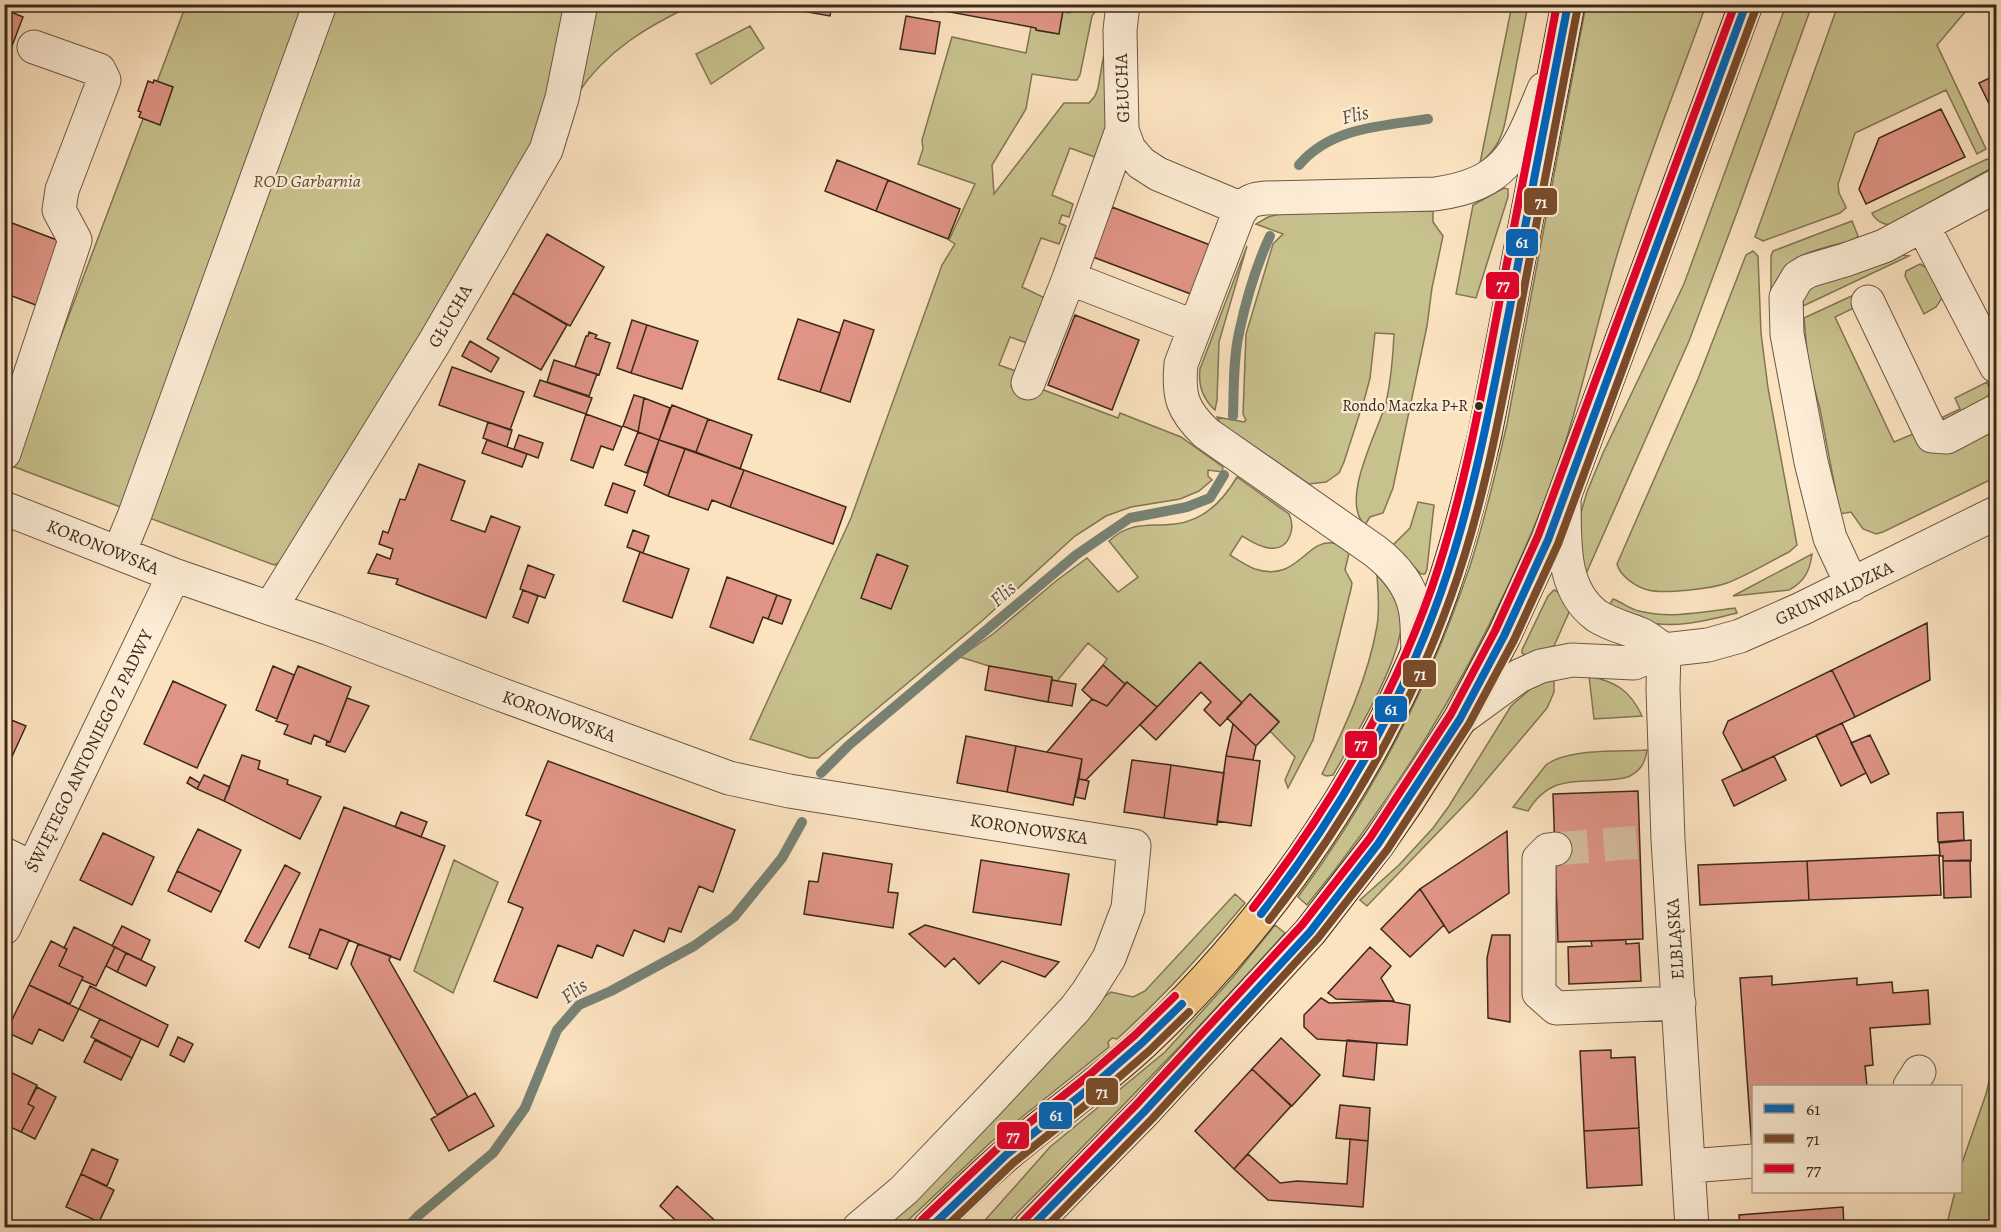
<svg xmlns="http://www.w3.org/2000/svg" width="2001" height="1232" font-family="Alegreya,serif">
<style>
.green{fill:#c7c18d;stroke:#817554;stroke-width:1.5}
.lines{fill:none;stroke-linecap:round;stroke-linejoin:round}
.stream{stroke:#778274;stroke-width:10}
.building{fill:#e09485;stroke:#3b291c;stroke-width:1.5}
.minor-tunnel{stroke:#d5be9f;stroke-width:33;stroke-dasharray:33 16;stroke-linecap:butt}
.minor-casing{stroke:#6b5845;stroke-width:35}
.major-casing{stroke:#3b291c;stroke-width:35}
.minor{stroke:#fdedd6;stroke-width:33}
.major{stroke:#eec280;stroke-width:33}
.bus-1-casing{stroke:#fdedd6;stroke-width:12}
.bus-2-casing{stroke:#fdedd6;stroke-width:12}
.bus-3-casing{stroke:#fdedd6;stroke-width:12}
.bus-1{stroke:#0065bd;stroke-width:8}
.bus-2{stroke:#7a4b2a;stroke-width:8}
.bus-3{stroke:#e4002b;stroke-width:8}
.bus-dot{fill:#3b291c;stroke:#fdedd6;stroke-width:2}
.labels{text-anchor:middle;dominant-baseline:central;stroke-width:4.5;stroke-linejoin:round;paint-order:stroke}
.bus-label{font-size:16px;fill:#3b291c;stroke:#fdedd6;text-anchor:end}
.street-label{font-size:18px;fill:#3b291c;stroke:#fdedd6}
.park-label{font-size:18px;font-style:italic;fill:#5e4f38;stroke:#fdedd6}
.water-label{font-size:20px;font-style:italic;fill:#544e41;stroke:#fdedd6}
.line-badge{stroke:#fdedd6;stroke-width:2}
.badge-label{font-size:16px;text-anchor:middle;font-weight:bold;fill:#fff}
</style>
<rect width="100%" height="100%" fill="#fce3c0"/>
<filter id="stains"><feTurbulence type="fractalNoise" baseFrequency=".00333" numOctaves="4"/><feColorMatrix values="0 0 0 0 .2 0 0 0 0 .09 0 0 0 0 .02 0 0 0 .5 -.17"/></filter>
<radialGradient id="worn" r=".72"><stop offset=".6" stop-color="#630" stop-opacity="0"/><stop offset="1" stop-color="#630" stop-opacity=".3"/></radialGradient>
<!-- green -->
<path class="green" d="M186,5H566L545,114L528,156L287,555L281,562L274,565L12,466Z
M594,5H693C649,25 606,51 578,93Z
M1071,5H1100L1092,16L1080,75L1077,80H1072L1032,74L1026,109L992,165L994,194L1064,103H1089L1095,96L1098,88L1106,42L1107,137L1100,159L1070,148L1052,195L1073,204L1069,217L1062,215L1059,223L1066,226L1059,244L1041,238L1022,287L1045,298L1027,343L1010,337L999,365L1016,371L1011,386L1037,396L1041,389L1118,418L1120,413L1181,437L1223,467L1222,472L1208,470V476L1212,480L1199,491L1180,499L1131,507L1106,516L1075,536L983,620L818,758H810L750,739L851,518L942,265L955,244L949,240L975,184L918,164L923,149L922,140L952,37L1026,53L1031,27L1036,28V30L1058,34L1063,12L1070,13Z
M1512,5H1528L1505,123C1501,140 1494,152 1480,163Z
M1586,5H1706C1678,83 1647,160 1622,239C1596,320 1581,404 1551,484C1494,635 1410,779 1307,905L1298,897C1372,797 1430,685 1470,566C1485,519 1496,472 1507,424Z
M1786,5H1812L1739,207L1689,341L1585,576L1576,529L1587,492L1603,453L1684,284Z
M1838,5H1971L1937,45L1986,149L1977,154L1946,90L1855,133L1838,184L1839,193L1845,205L1846,208L1840,213L1763,241L1755,237Z
M750,26L764,48L711,84L696,54Z
M1987,159L1992,161L1990,169L1891,224C1884,226 1875,220 1872,213Z
M1504,188L1508,189V197L1476,298L1456,294L1473,205Z
M1291,211H1433V222L1443,236L1432,288L1427,326L1393,488L1383,513L1370,517L1365,525C1339,501 1378,431 1386,403C1391,380 1393,357 1394,334L1375,333L1370,378L1365,397L1344,462L1339,473L1332,478L1326,482L1309,484L1220,423L1217,417L1244,422L1246,420L1243,414L1246,334L1273,244L1283,234L1256,224L1268,217Z
M1852,221L1858,236L1856,238C1850,242 1842,243 1834,245C1799,255 1783,258 1771,294V256L1773,251Z
M1247,246L1219,342L1217,400L1215,410C1203,399 1198,385 1200,369Z
M1753,251L1758,256L1761,333L1768,388L1797,545L1789,552C1769,562 1748,575 1727,583C1711,589 1664,594 1648,590C1636,587 1620,576 1617,564L1698,379L1746,255Z
M1901,255L1909,256L1803,306V295L1811,286Z
M1920,264L1927,268L1942,298L1936,307L1924,314L1905,276L1906,271Z
M1858,293L1864,303L1835,317L1894,442L1913,434L1996,424V477L1883,532L1876,534L1863,529L1851,512L1840,514L1820,409L1808,364L1804,318Z
M1987,382L1990,390L1987,400L1944,422L1943,417L1960,409L1955,398Z
M1237,477L1289,514C1296,529 1289,551 1269,548C1259,547 1250,541 1242,536L1230,555C1238,560 1247,566 1255,569C1297,583 1306,539 1333,543C1338,544 1344,550 1349,553L1345,570L1352,583L1351,589L1313,740L1288,788L1285,780L1295,757L1270,731L1279,721L1250,694L1242,703L1200,663L1157,707L1127,682L1125,684L1103,665L1107,659L1088,643L1057,681L1052,680V677L989,666L960,657L993,634L1056,581L1087,558L1118,592L1138,577L1109,541C1130,521 1148,527 1175,524C1203,521 1223,501 1237,477Z
M1418,502L1434,505L1427,569L1425,574H1421L1393,545L1410,528Z
M1812,554C1810,571 1804,582 1789,590L1733,596Z
M1377,575C1389,588 1398,601 1401,619C1405,654 1352,742 1333,775L1326,776L1322,774C1345,727 1368,678 1377,626C1380,609 1378,592 1377,575Z
M1554,590L1558,592L1570,610L1554,646L1526,655L1522,653V650L1548,596Z
M1613,599C1622,602 1629,609 1639,611C1670,619 1703,612 1735,608L1737,613C1710,620 1671,630 1644,621C1632,617 1620,611 1609,606Z
M1589,676C1616,682 1630,690 1642,716L1594,719Z
M1554,678V692L1547,708L1472,797L1367,906L1360,900L1399,865L1433,828L1449,806L1511,706L1535,685Z
M1647,750C1645,764 1640,771 1628,777C1588,787 1554,768 1528,811L1513,807L1546,765C1567,748 1619,752 1647,750Z
M454,860L498,882L453,993L414,971Z
M1235,894L1245,903C1205,951 1163,997 1117,1039L1112,1038L1108,1042L1109,1047L991,1142L901,1227L879,1228L1101,999L1111,992L1133,997L1145,991Z
M1275,925L1285,933C1194,1034 1099,1131 1003,1227H979L1050,1147L1165,1052L1233,977Z
M1996,1053V1195L1987,1227H1946L1955,1192H1960L1961,1166L1986,1094Z"/>
<g class="lines">
<!-- stream -->
<path class="stream" d="M1299,165C1331,127 1383,126 1428,119
M1233,416C1234,389 1233,360 1239,333C1246,300 1256,266 1270,236
M821,773L849,745L1076,555L1130,518L1187,507L1210,498L1224,475
M407,1228L419,1215L493,1153L525,1108L557,1030L579,1005L611,991L694,946L734,917L782,858L802,822"/>
</g>
<!-- building -->
<path class="building" d="M797,4H832L830,16L797,10Z
M893,4H933L932,12Z
M933,4H1064L1059,34L1036,30V28L1031,27L933,9Z
M4,9L23,17L4,67Z
M906,16L940,22L935,54L900,49Z
M1996,75V118L1979,83Z
M154,80L173,87L160,125L139,117L141,112L138,111L148,81L153,83Z
M1941,109L1965,157L1866,204L1859,189L1879,138Z
M837,160L888,180L876,211L825,191Z
M888,180L960,209L948,239L876,211Z
M1112,207L1223,250L1204,299L1093,257Z
M4,220L65,243L41,307L4,293Z
M547,234L604,267L570,326L513,293Z
M513,293L567,325L541,370L487,339Z
M1075,315L1139,340L1112,410L1048,385Z
M798,319L840,333L820,392L778,379Z
M632,320L647,325L631,373L617,368Z
M844,320L874,330L850,402L820,392Z
M647,325L698,341L682,389L631,373Z
M589,332L597,335L595,338L610,343L599,375L575,367L586,336H588Z
M470,341L499,358L491,372L462,356Z
M554,360L597,374L589,396L547,382Z
M452,367L524,392L510,430L439,405Z
M540,380L592,398L586,414L534,396Z
M634,395L644,398L638,432L623,426Z
M644,398L670,408L659,440L638,432Z
M672,405L708,419L696,452L659,440Z
M586,414L622,427L613,450L601,446L593,468L571,460Z
M708,419L752,435L740,469L696,452Z
M488,422L512,430L507,447L483,438Z
M638,432L659,440L647,473L625,465Z
M519,435L543,443L538,458L514,449Z
M487,440L527,454L522,467L482,453Z
M659,440L685,449L668,496L644,485Z
M685,449L744,470L730,507L712,500L708,510L668,496Z
M419,464L465,481L451,520L485,532L491,516L520,527L486,618L396,584L398,579L368,573L377,554L390,559L393,549L379,544L383,531L388,533L400,499L405,500Z
M744,470L846,507L833,544L730,507Z
M613,483L635,491L627,513L605,505Z
M633,530L649,536L643,553L627,547Z
M640,552L689,569L672,618L623,601Z
M877,554L908,566L891,609L861,598Z
M528,565L554,575L545,598L520,589Z
M727,577L777,595L768,619L763,617L753,643L710,627Z
M523,590L538,596L528,623L513,617Z
M777,595L791,600L782,624L768,619Z
M1927,623L1930,680L1855,717L1832,670Z
M1200,662L1242,703L1220,726L1204,710L1211,702L1201,692L1156,740L1140,725Z
M1103,665L1125,684L1107,706L1092,699L1082,690Z
M273,666L294,675L277,719L256,710Z
M298,666L351,687L330,742L314,735L311,744L284,734L288,725L276,721Z
M989,666L1052,677L1048,702L985,690Z
M1832,670L1855,717L1743,771L1723,733L1728,721Z
M1052,680L1076,684L1072,706L1048,702Z
M173,681L226,705L197,768L144,744Z
M1127,682L1157,707L1086,780L1079,779L1082,759L1047,752L1092,699L1107,706Z
M1250,694L1279,722L1256,746L1227,718Z
M347,698L369,706L345,752L326,745L327,741L330,742Z
M4,717L26,726L4,774Z
M1842,723L1866,773L1841,786L1816,735Z
M1233,724L1256,746L1253,760L1226,756Z
M1870,735L1889,774L1871,783L1851,743Z
M966,736L1016,746L1007,792L957,783Z
M1016,746L1082,759L1073,805L1007,792Z
M242,755L260,761L258,769L288,780L287,784L321,797L300,839L224,801Z
M1226,756L1260,761L1251,826L1217,821Z
M1774,756L1786,780L1734,806L1722,780Z
M1132,760L1171,765L1164,818L1124,812Z
M548,761L735,830L713,892L699,886L681,932L669,928L664,942L634,930L623,956L597,945L592,958L558,945L537,998L494,981L523,908L508,902L541,821L526,815Z
M1171,765L1224,773L1217,825L1164,818Z
M204,775L230,787L224,801L197,789Z
M190,777L200,783L197,789L187,783Z
M1079,779L1089,781L1085,799L1075,797Z
M1638,791L1643,939L1558,942L1553,794Z
M344,807L445,846L400,960L320,929L310,955L289,947Z
M401,812L427,822L421,837L395,827Z
M1963,812L1964,840L1938,842L1937,813Z
M198,829L241,850L221,892L177,871Z
M1507,831L1509,893L1449,933L1420,889Z
M103,833L154,857L132,905L80,880Z
M1971,840V861H1943V856H1940L1939,843Z
M823,853L892,864L888,892L898,893L893,928L804,914L809,881L818,882Z
M1939,855L1941,895L1809,900L1807,861Z
M981,860L1069,874L1061,925L973,912Z
M1970,860L1971,897L1944,898L1943,861Z
M1807,861L1809,900L1700,905L1698,865Z
M285,865L300,873L259,948L245,941Z
M177,871L221,892L211,912L168,891Z
M1420,889L1444,925L1410,957L1381,929Z
M925,925L996,944L1059,962L1045,977L1002,961L979,984L954,958L945,967L909,934Z
M122,926L150,940L141,960L112,946Z
M74,927L115,947L96,986L82,980L83,977L59,966L67,949L64,948Z
M320,929L349,940L337,969L309,958Z
M1492,935H1510V1022L1488,1018L1487,958Z
M1626,940V944L1639,943L1641,981L1569,984L1568,947L1592,946L1591,941Z
M51,941L67,949L59,966L83,977L70,1004L29,985Z
M358,944L391,956L389,960L468,1097L437,1115L351,964Z
M115,947L126,953L117,972L106,966Z
M1370,947L1391,966L1381,978L1394,1001L1336,999L1328,993Z
M126,953L155,967L146,986L117,972Z
M1772,976V985L1857,978V985L1892,982L1893,993L1928,990L1930,1024L1870,1028L1873,1065L1865,1066L1867,1086H1754V1149H1752L1740,978Z
M29,985L79,1009L63,1041L39,1029L32,1044L6,1032Z
M90,986L168,1025L158,1047L79,1009Z
M1321,998L1329,1003L1389,1001L1410,1005L1407,1045L1317,1039L1304,1027V1015Z
M100,1019L141,1039L132,1058L91,1037Z
M178,1037L193,1044L184,1062L170,1055Z
M1281,1038L1320,1075L1292,1106L1252,1069Z
M95,1040L132,1058L121,1080L84,1062Z
M1347,1040L1377,1043L1374,1080L1343,1076Z
M1611,1050V1058L1635,1057L1639,1128L1584,1131L1580,1051Z
M4,1069L37,1085L28,1104L34,1107L21,1132L4,1124Z
M1252,1069L1291,1106L1234,1169L1195,1131Z
M37,1087L56,1097L35,1139L21,1132L34,1107L28,1104Z
M475,1093L494,1126L449,1151L431,1119Z
M1340,1105L1370,1108L1368,1141L1336,1138Z
M1639,1128L1642,1185L1587,1188L1584,1131Z
M1350,1139L1368,1141L1363,1207L1268,1200L1234,1169L1248,1154L1280,1183L1297,1181L1347,1184Z
M92,1149L118,1160L107,1186L81,1174Z
M81,1174L114,1190L99,1222L66,1207Z
M677,1186L723,1228H684L660,1206Z
M1843,1207L1844,1228H1740L1739,1215Z"/>
<g class="lines">
<!-- minor-tunnel -->
<path class="minor-tunnel" d="M1555,849L1640,842"/>
<defs>
<path id="minor" d="M1123,4L1120,30L1122,130L1129,149L1141,163L1158,174L1242,209
M1923,226L1996,366
M1069,278L1195,327
M1868,302L1932,436L1947,437L1996,411
M1028,383L1069,278L1122,130
M4,453L75,240L59,210L62,190L104,80L99,70L34,47
M1564,499C1565,539 1560,589 1597,616C1611,625 1626,628 1640,634C1649,638 1656,645 1664,650
M4,508L174,575L330,629L497,693L729,778L789,791L1134,846L1128,908L1109,958L1087,993L1075,1009L993,1097L904,1190L859,1228
M119,553L135,514L320,4
M1852,585L1830,538L1811,462L1787,334L1786,297L1798,277L1808,271L1845,260L1884,246L1996,186
M271,607L434,343L546,150L562,98L581,4
M1418,650C1417,636 1418,621 1415,608C1410,584 1393,565 1375,551L1206,433C1182,410 1178,396 1181,364L1240,210C1248,201 1253,199 1266,198L1435,194C1508,184 1518,151 1544,89
M1664,650L1663,689L1668,840L1692,1228
M1460,719L1519,676L1541,666L1572,660L1634,663L1664,650L1708,645L1740,636L1801,609L1996,513
M1555,849L1548,850L1539,859V993L1556,1008L1679,1003
M4,854L32,868
M4,928L174,575
M1910,1086L1919,1072
M1689,1166L1754,1161"/>
<path id="major" d="M929,1228C954,1203 979,1179 1005,1156C1051,1117 1100,1083 1144,1042C1275,918 1380,763 1441,593C1459,541 1472,488 1485,434L1568,4
M1030,1228L1144,1112L1310,932L1378,844L1407,802L1460,719L1504,636L1548,540L1746,4"/>
</defs>
<!-- minor casing -->
<use href="#minor" class="minor-casing"/>
<!-- major casing -->
<use href="#major" class="major-casing"/>
<!-- minor -->
<use href="#minor" class="minor"/>
<!-- major -->
<use href="#major" class="major"/>
<defs>
<path id="bus-1" d="M1261,914C1337,816 1400,709 1441,592C1473,501 1490,406 1509,312C1528,209 1548,107 1568,4
M930,1228L1006,1155L1095,1084L1142,1043L1182,1004
M1030,1228L1144,1112L1310,932L1378,844L1460,719L1504,636L1548,540L1746,4"/>
<path id="bus-2" d="M1269,920C1346,822 1409,714 1451,596C1483,507 1500,413 1518,320C1538,215 1558,111 1578,6
M945,1228L1013,1163L1102,1092L1149,1051L1189,1012
M1045,1228L1152,1119L1318,938L1387,850L1469,724L1514,640L1558,544L1756,8"/>
<path id="bus-3" d="M1253,908C1328,811 1391,704 1432,587C1463,497 1480,403 1498,309C1518,208 1538,106 1557,4
M922,1220L999,1147L1088,1076L1135,1035L1175,996
M1023,1221L1136,1105L1302,925L1370,838L1451,714L1495,631L1538,536L1735,4"/>
</defs>
<!-- bus-1 casing -->
<use href="#bus-1" class="bus-1-casing"/>
<!-- bus-2 casing -->
<use href="#bus-2" class="bus-2-casing"/>
<!-- bus-3 casing -->
<use href="#bus-3" class="bus-3-casing"/>
<!-- bus-1 -->
<use href="#bus-1" class="bus-1"/>
<!-- bus-2 -->
<use href="#bus-2" class="bus-2"/>
<!-- bus-3 -->
<use href="#bus-3" class="bus-3"/>
</g>
<!-- markers -->
<circle class="bus-dot" cx="1479" cy="406" r="5"/>
<g class="labels">
<!-- bus labels -->
<g class="bus-label">
<text x="1468" y="406">Rondo Maczka P+R</text>
</g>
<!-- street labels -->
<g class="street-label">
<text transform="translate(1122 88) rotate(-92)">GŁUCHA</text>
<text transform="translate(450 316) rotate(-60)">GŁUCHA</text>
<text transform="translate(103 547) rotate(22)">KORONOWSKA</text>
<text transform="translate(1834 593) rotate(-25)">GRUNWALDZKA</text>
<text transform="translate(559 716) rotate(20)">KORONOWSKA</text>
<text transform="translate(89 751) rotate(-64)">ŚWIĘTEGO ANTONIEGO Z PADWY</text>
<text transform="translate(1029 829) rotate(9)">KORONOWSKA</text>
<text transform="translate(1675 939) rotate(-94)">ELBLĄSKA</text>
</g>
<!-- park labels -->
<g class="park-label">
<text x="307" y="181">ROD Garbarnia</text>
</g>
<!-- water labels -->
<g class="water-label">
<text transform="translate(1355 115) rotate(-13)">Flis</text>
<text transform="translate(1003 594) rotate(-41)">Flis</text>
<text transform="translate(574 991) rotate(-36)">Flis</text>
</g>
</g>
<g class="line-badge">
<rect x="1523" y="187" width="35" height="29" rx="6" fill="#7a4b2a"/>
<rect x="1505" y="228" width="34" height="29" rx="6" fill="#0065bd"/>
<rect x="1485" y="271" width="35" height="29" rx="6" fill="#e4002b"/>
<rect x="1402" y="659" width="35" height="29" rx="6" fill="#7a4b2a"/>
<rect x="1374" y="695" width="34" height="28" rx="6" fill="#0065bd"/>
<rect x="1344" y="730" width="34" height="29" rx="6" fill="#e4002b"/>
<rect x="1085" y="1077" width="34" height="29" rx="6" fill="#7a4b2a"/>
<rect x="1038" y="1101" width="35" height="29" rx="6" fill="#0065bd"/>
<rect x="996" y="1121" width="34" height="29" rx="6" fill="#e4002b"/>
</g>
<g class="badge-label">
<text x="1541" y="208">71</text>
<text x="1522" y="248">61</text>
<text x="1503" y="291">77</text>
<text x="1420" y="680">71</text>
<text x="1391" y="715">61</text>
<text x="1361" y="750">77</text>
<text x="1102" y="1098">71</text>
<text x="1056" y="1121">61</text>
<text x="1013" y="1142">77</text>
</g>
<!-- margin -->
<rect width="2001" height="1232" fill="none" stroke="#fce3c0" stroke-width="24"/>
<rect x="6" y="6" width="1989" height="1220" fill="none" stroke="#3b291c" stroke-width="3"/>
<rect x="12" y="12" width="1977" height="1208" fill="none" stroke="#3b291c" stroke-width="1.5"/>
<!-- legend -->
<rect x="1752" y="1085" width="210" height="108" fill="#fdedd6" stroke="#af9f8c" stroke-width="1.5"/>
<rect x="1764" y="1104" width="30" height="9" fill="#0065bd" stroke="#af9f8c" stroke-width="1.5"/>
<text x="1806" y="1115" font-size="18" fill="#3b291c">61</text>
<rect x="1764" y="1134" width="30" height="9" fill="#7a4b2a" stroke="#af9f8c" stroke-width="1.5"/>
<text x="1806" y="1145" font-size="18" fill="#3b291c">71</text>
<rect x="1764" y="1164" width="30" height="9" fill="#e4002b" stroke="#af9f8c" stroke-width="1.5"/>
<text x="1806" y="1175" font-size="18" fill="#3b291c">77</text>
<rect width="100%" height="100%" filter="url(#stains)"/>
<rect width="100%" height="100%" fill="url(#worn)"/>
</svg>
